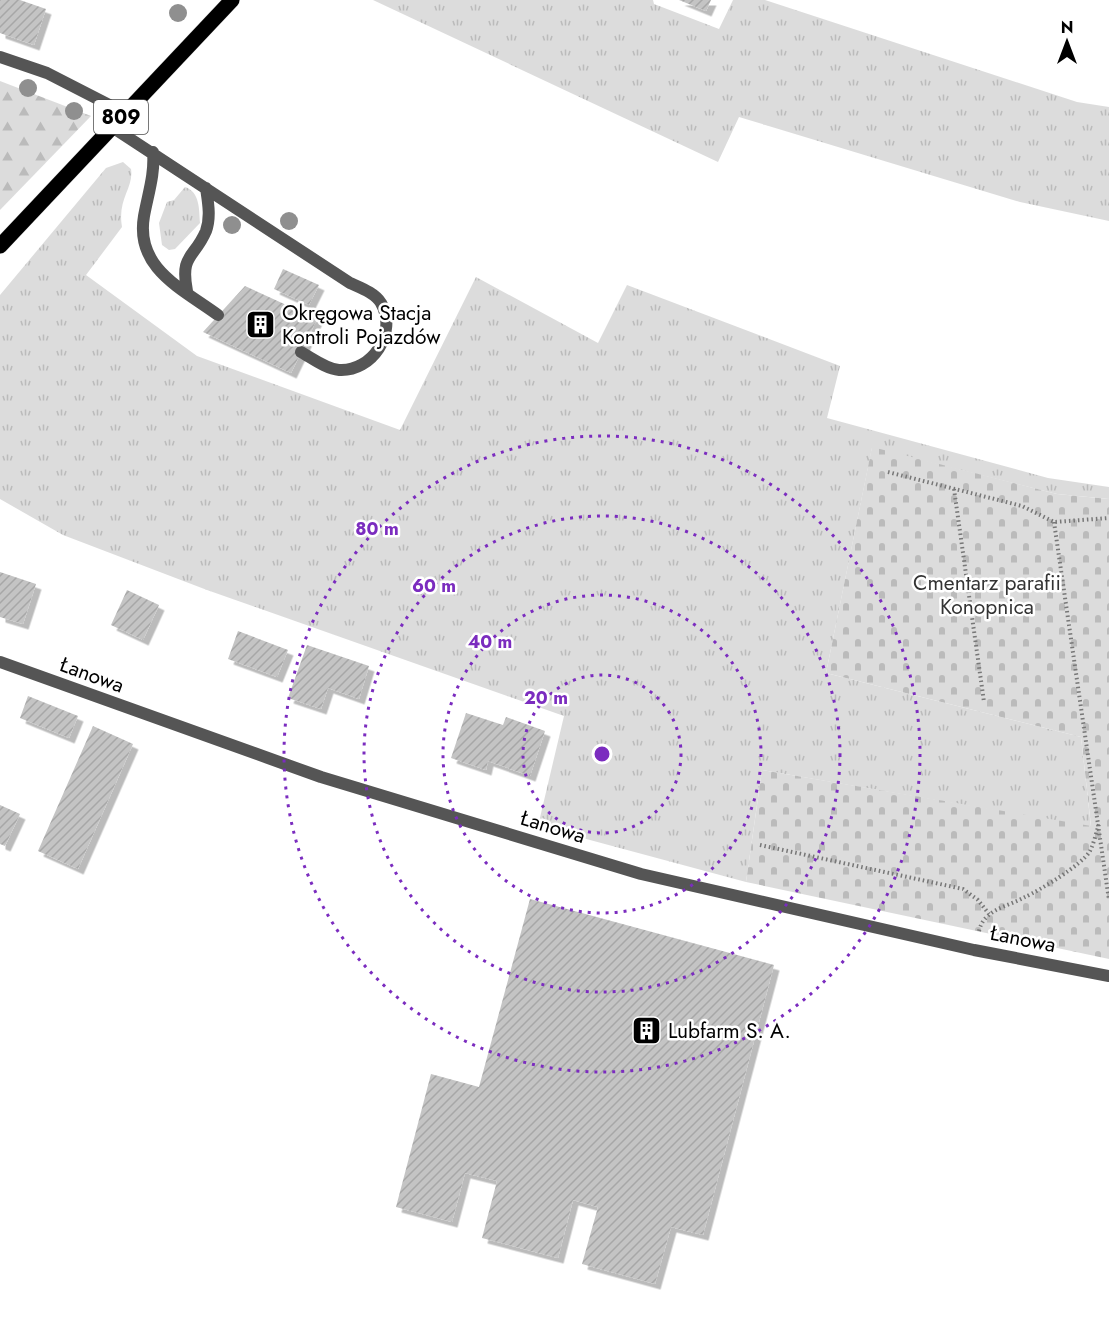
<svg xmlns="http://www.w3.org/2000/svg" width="1109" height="1325" font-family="Jost,sans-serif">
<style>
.grass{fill:url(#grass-tufts)}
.forest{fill:url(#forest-firs)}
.cemetery{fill:url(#cemetery-stones)}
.building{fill:url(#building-hatch);filter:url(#shadow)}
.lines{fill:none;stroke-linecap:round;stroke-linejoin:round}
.primary-casing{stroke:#dbdbdb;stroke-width:16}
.path{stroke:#777;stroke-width:4;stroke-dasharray:1.5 3;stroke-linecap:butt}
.service{stroke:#555;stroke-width:12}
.minor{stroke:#555;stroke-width:12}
.primary{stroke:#000;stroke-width:15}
.tree{fill:#8f8f8f}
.ring{fill:none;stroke:#7b2cbf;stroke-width:3;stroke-dasharray:3 6}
.labels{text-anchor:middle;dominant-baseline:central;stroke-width:5;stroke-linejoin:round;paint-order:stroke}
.shield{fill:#fff;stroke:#4c4c4c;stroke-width:1.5}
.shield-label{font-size:20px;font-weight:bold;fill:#000}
.poi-label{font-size:21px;fill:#000;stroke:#fff;text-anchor:start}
.park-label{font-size:21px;fill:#333;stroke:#fff}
.street-label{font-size:21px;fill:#000;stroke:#fff}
.centre{fill:#7b2cbf;stroke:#fff;stroke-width:3}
.ring-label{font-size:18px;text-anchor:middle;font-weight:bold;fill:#7b2cbf;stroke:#fff;stroke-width:5;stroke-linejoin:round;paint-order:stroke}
</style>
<defs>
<pattern id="grass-tufts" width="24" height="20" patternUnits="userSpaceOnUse" patternTransform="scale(1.5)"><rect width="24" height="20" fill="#dcdcdc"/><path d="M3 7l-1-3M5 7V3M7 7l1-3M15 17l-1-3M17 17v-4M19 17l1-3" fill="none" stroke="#bbb"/></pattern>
<pattern id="forest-firs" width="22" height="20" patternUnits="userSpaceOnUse" patternTransform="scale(1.5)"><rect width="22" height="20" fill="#dcdcdc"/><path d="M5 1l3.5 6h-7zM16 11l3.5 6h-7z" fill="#bbb"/></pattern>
<pattern id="cemetery-stones" width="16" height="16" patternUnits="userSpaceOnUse" patternTransform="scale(1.5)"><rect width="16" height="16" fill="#dcdcdc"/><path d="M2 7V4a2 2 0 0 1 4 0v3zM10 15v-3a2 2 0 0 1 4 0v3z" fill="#bbb"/></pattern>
<pattern id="building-hatch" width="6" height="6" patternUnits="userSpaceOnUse" patternTransform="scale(1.5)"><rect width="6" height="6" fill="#c4c4c4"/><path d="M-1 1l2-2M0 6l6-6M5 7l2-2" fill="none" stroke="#a7a7a7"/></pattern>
<filter id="shadow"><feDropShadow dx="5.5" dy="5.5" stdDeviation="0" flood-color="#0004"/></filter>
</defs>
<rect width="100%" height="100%" fill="#fff"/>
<!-- grass -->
<path class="grass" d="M373,0H653L654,4L719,29L733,0H765L1077,102L1109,107V221L1020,202L739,117L718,162Z
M123,162L131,169C134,188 117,199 122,227L86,275L197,356L400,430L476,277L598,343L627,285L840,366L827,418L1048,478L1109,487V499L1057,494L872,448L826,673L1081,737L1091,827L762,770L746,882L538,826L564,716L207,590L63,535L0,499V295L106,168Z
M185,187C200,192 199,209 200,223L175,249L169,250L162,245L159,223L167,202L174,200Z"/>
<!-- forest -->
<path class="forest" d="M0,81L91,116L0,210Z"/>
<!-- cemetery -->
<path class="cemetery" d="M872,447L1057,494L1109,499V959L746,882L762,770L1091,826L1081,737L826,673Z"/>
<!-- building -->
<path class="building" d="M0,0H20L46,9L34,45L0,33Z
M679,0H711L706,11Z
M283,269L319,285L309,305L274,289Z
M245,286L317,319L291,373L203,332Z
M0,572L36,584L23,624L0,617Z
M127,590L159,605L143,640L111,625Z
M238,631L288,650L277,677L228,659Z
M307,645L369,666L359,699L328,688L321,709L288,698Z
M28,696L78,716L69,738L20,718Z
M466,713L503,725L506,717L545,731L530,776L488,761L486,770L451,758Z
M93,726L133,744L78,869L38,851Z
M0,805L20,814L5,846L0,844Z
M530,899L774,965L703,1235L671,1227L655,1284L582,1264L598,1207L573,1200L558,1258L482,1238L497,1181L465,1173L452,1222L396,1207L431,1074L479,1087Z"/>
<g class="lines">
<defs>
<path id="primary" d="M0,246L232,0"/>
</defs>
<!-- primary casing -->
<use href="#primary" class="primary-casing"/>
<!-- path -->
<path class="path" d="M888,472L1022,506L1054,522L1109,518
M954,489L984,702
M1054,522L1109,900
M760,845L963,889L978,900L989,914
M979,931C984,909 1007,907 1025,897C1040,890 1082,865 1090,851C1094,843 1096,833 1099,824"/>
<!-- service -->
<path class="service" d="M0,57L47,73L125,113
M112,127L350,283C361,288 375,293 381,303C398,333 372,372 339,370C326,369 312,358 301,352
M153,152C155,174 148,194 144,216C135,268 181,288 218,315
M187,291C180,254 194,259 206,231C211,217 208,202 206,188"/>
<!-- minor -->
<path class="minor" d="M0,662L321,777L641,874L974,950L1109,976"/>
<!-- primary -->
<use href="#primary" class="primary"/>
</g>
<!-- trees -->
<g class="tree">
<circle cx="178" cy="13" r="9"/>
<circle cx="28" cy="88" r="9"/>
<circle cx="74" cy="111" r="9"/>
<circle cx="289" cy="221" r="9"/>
<circle cx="232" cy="225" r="9"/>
</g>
<!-- distance rings -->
<g class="ring">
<circle cx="602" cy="754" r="79"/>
<circle cx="602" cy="754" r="159"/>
<circle cx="602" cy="754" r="238"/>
<circle cx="602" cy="754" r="318"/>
</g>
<!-- icons -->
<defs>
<symbol id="building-square" viewBox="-11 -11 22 22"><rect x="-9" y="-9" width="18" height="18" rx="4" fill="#000" stroke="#fff"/><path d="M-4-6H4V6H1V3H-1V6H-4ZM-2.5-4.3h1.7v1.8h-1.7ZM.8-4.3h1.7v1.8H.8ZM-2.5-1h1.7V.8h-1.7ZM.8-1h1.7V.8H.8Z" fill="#fff"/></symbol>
</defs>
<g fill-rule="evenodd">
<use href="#building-square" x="244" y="308" width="33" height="33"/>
<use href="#building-square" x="630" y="1014" width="33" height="33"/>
</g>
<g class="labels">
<!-- shield labels -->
<rect class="shield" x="94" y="100" width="54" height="34" rx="4.5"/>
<g class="shield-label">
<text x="121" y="117">809</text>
</g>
<!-- poi labels -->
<g class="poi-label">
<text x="282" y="313">Okręgowa Stacja<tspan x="282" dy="24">Kontroli Pojazdów</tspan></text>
<text x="668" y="1031">Lubfarm S. A.</text>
</g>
<!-- park labels -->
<g class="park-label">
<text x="987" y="583">Cmentarz parafii<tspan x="987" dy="24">Konopnica</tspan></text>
</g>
<!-- street labels -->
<g class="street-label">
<text transform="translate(92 675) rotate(20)">Łanowa</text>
<text transform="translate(553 827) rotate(17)">Łanowa</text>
<text transform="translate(1023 939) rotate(11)">Łanowa</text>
</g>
</g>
<circle cx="602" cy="754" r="9" class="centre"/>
<g class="ring-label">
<text x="377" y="535">80 m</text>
<text x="434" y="592">60 m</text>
<text x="490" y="648">40 m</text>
<text x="546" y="704">20 m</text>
</g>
<!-- north arrow -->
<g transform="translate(1067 42)" stroke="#ffffff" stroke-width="4.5" paint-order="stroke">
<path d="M0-4.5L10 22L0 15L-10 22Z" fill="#000000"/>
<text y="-9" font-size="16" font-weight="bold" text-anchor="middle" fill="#000000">N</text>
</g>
</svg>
